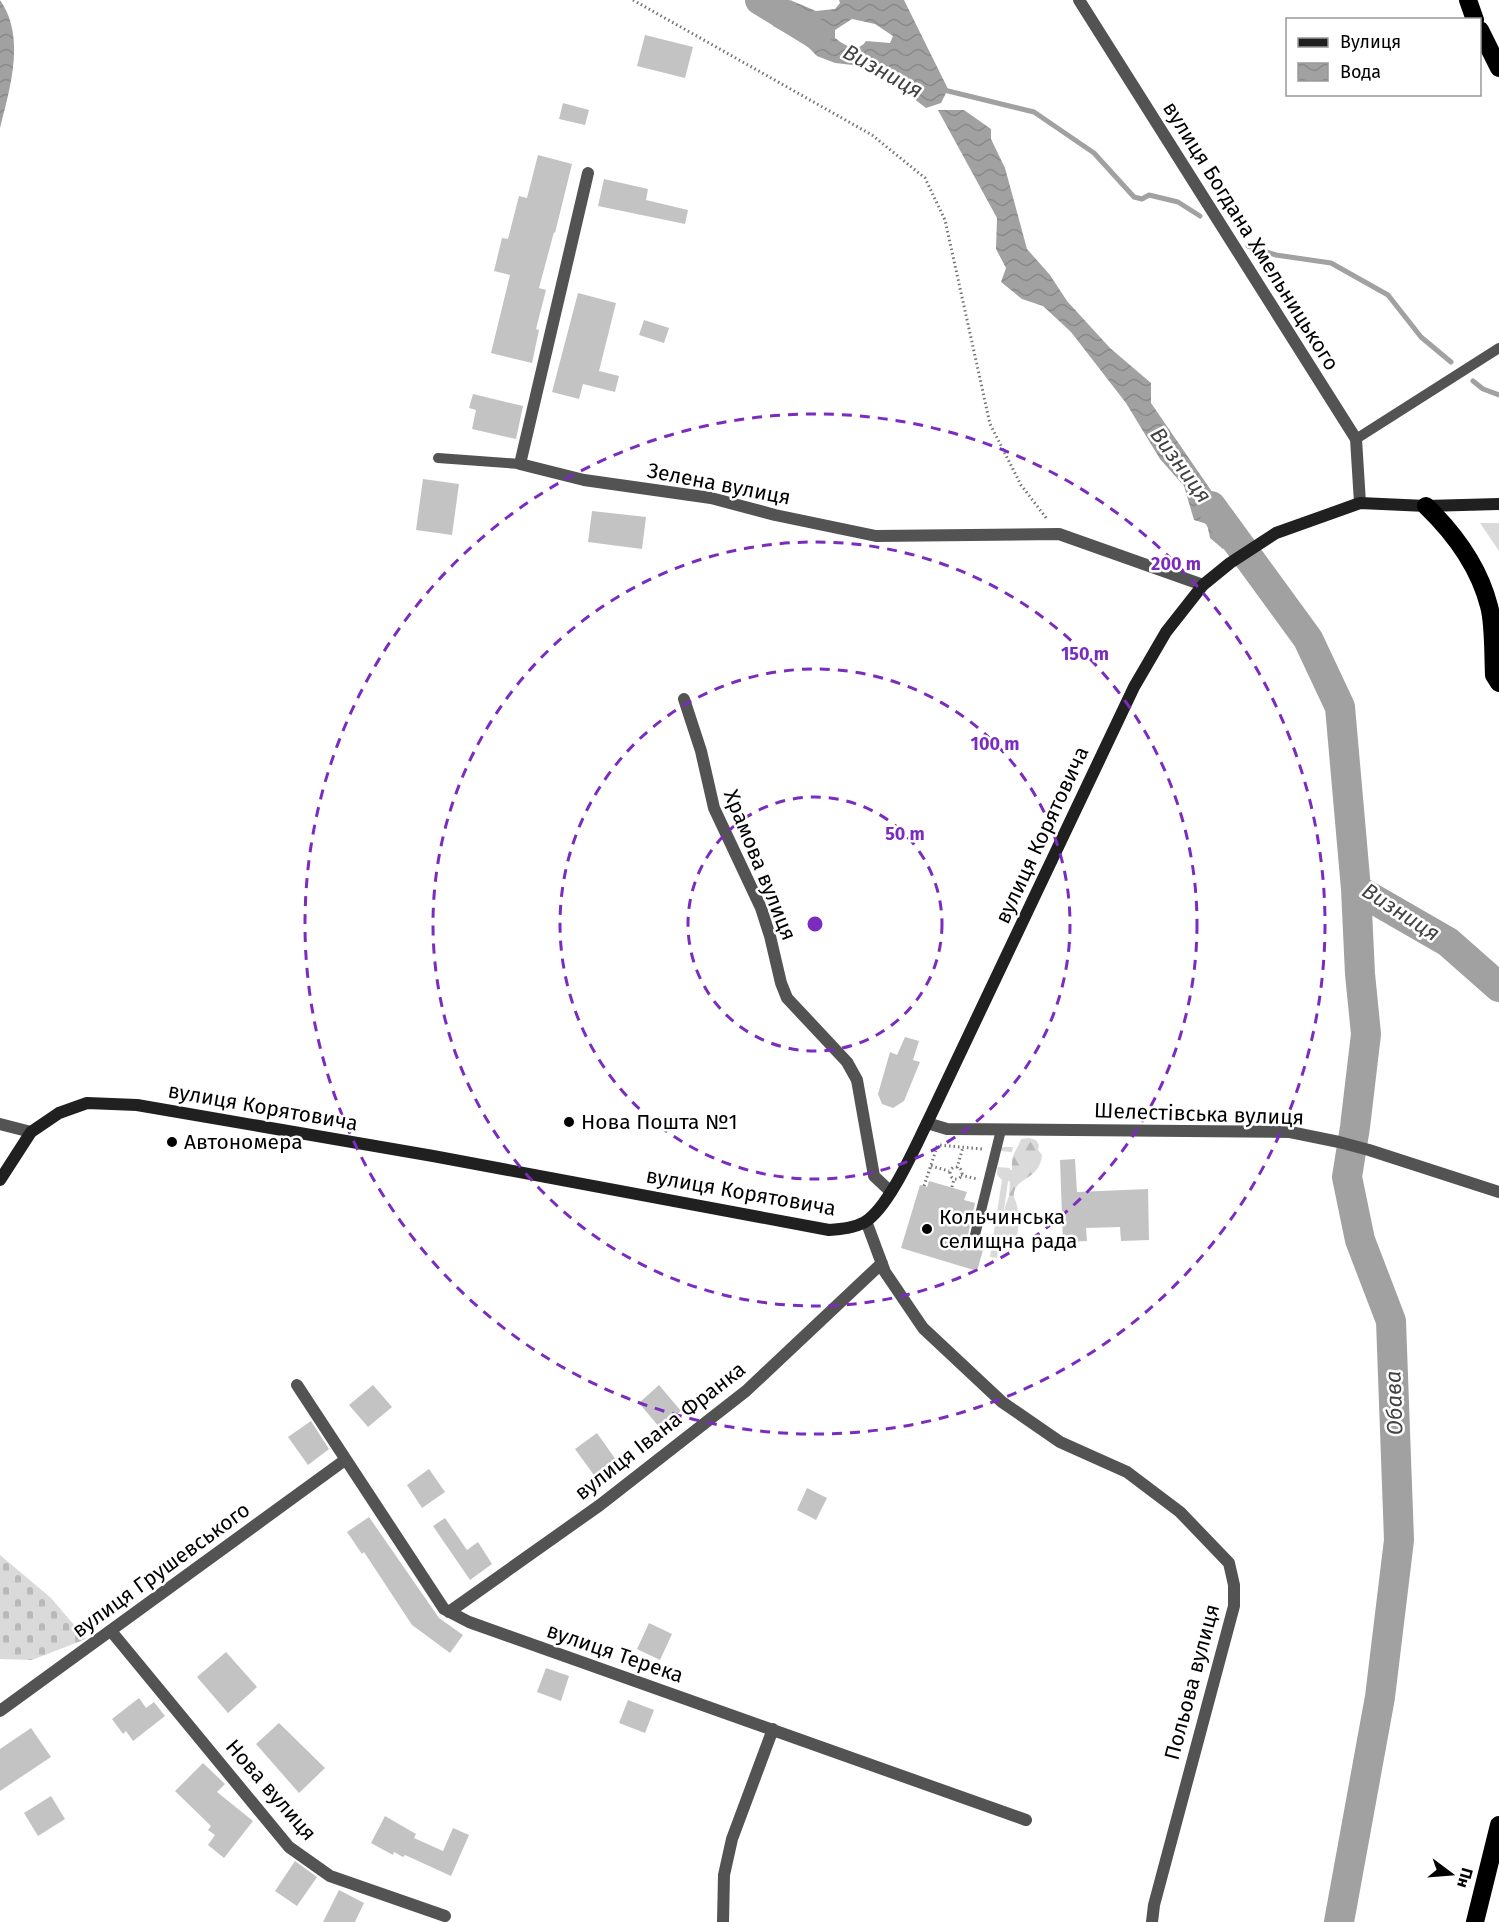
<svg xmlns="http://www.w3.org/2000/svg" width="1499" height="1922" font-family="'Fira Sans',sans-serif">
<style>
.grass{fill:#dadada}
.forest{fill:url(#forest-firs)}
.cemetery{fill:url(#cemetery-stones)}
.water{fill:url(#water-waves);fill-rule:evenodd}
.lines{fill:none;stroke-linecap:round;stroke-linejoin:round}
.stream{stroke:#a1a1a1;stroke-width:5}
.river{stroke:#a1a1a1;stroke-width:30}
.building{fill:#c3c3c3}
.path{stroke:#757575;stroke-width:3;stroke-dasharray:1.5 3;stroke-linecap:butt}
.lane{stroke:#535353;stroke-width:10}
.street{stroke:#535353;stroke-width:12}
.secondary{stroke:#202020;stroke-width:12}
.highway{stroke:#000;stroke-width:18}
.ring{fill:none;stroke:#7b2cbf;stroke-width:3;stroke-dasharray:10 8}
.poi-dot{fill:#000;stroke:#fff;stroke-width:2}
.labels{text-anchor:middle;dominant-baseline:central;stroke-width:5;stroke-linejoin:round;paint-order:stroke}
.street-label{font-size:21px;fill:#000;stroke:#fff}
.poi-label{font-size:21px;fill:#000;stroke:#fff;text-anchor:start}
.water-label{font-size:22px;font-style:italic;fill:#424242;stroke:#fff}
.centre{fill:#7b2cbf;stroke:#fff;stroke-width:3}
.ring-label{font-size:18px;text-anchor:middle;font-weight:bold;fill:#7b2cbf;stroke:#fff;stroke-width:5;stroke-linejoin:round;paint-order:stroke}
</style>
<defs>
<pattern id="forest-firs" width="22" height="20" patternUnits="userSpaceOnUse" patternTransform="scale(1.5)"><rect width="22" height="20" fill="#dadada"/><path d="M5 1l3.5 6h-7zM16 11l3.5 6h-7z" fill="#b9b9b9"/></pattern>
<pattern id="cemetery-stones" width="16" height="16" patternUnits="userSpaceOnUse" patternTransform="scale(1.5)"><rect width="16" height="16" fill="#dadada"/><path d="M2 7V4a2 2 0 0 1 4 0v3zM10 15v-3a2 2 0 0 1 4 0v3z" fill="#b9b9b9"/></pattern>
<pattern id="water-waves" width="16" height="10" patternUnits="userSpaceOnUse" patternTransform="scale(1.5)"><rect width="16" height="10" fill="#a1a1a1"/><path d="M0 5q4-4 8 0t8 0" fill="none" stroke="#898989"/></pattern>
</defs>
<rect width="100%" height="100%" fill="#fff"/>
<!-- grass -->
<path class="grass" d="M1480,523H1499V551Z
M999,1147H1013L1012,1152L1000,1151L998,1167L1010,1168L997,1258L990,1257L1002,1180L997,1175Z"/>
<!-- forest -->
<path class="forest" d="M1029,1138L1036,1140L1039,1145L1038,1150L1042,1155C1039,1180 1019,1176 1014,1192C1013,1198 1016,1200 1017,1206C1019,1214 1019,1227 1017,1235C1009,1238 1004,1243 997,1238L1001,1230L1005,1207L1009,1196L1010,1182L1004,1177L1003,1170H1012C1011,1153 1016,1153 1021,1139Z"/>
<!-- cemetery -->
<path class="cemetery" d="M0,1555L51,1598L86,1639L32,1660L0,1659Z"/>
<!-- water -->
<path class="water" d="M0,0C26,37 10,88 0,128Z
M790,0L816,11L835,9L840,3L839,0H904L948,89L941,103L926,108L891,81L866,65L862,66L835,63L817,56L803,42L773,26ZM852,19L875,24L893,36L890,43L866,41C857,54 846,46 835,38V30Z
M938,110H964L991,129V139L1005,168L1027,249L1050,275L1067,301L1110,348L1151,383V403L1241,534L1223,549L1210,538L1207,524L1194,520L1184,486L1160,459L1126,403L1071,332L1043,306L1022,299L1001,282L1006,268L996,249L997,218Z"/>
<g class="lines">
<!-- stream -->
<path class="stream" d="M944,90L1034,112L1094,153L1134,197L1142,199L1149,195L1178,202L1200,216
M1248,246L1276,255L1331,263L1388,295L1421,337L1451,362
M1473,381L1483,389L1499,395"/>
<!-- river -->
<path class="river" d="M760,0L817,35
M1211,506L1308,639L1340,707L1356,889L1448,942L1499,987
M1339,1922L1380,1697L1399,1540L1391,1321L1360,1240L1347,1177L1355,1127L1366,1034L1360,974L1356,889"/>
</g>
<!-- building -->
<path class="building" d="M645,35L693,47L685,78L637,66Z
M563,103L589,110L585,125L559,119Z
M538,155L572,164L555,233L554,232L539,288L546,290L536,329L539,330L532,363L491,353L510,275L494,271L502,238L508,239L519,196L527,198Z
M604,179L648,189L646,200L688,210L685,224L598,206Z
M578,293L616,303L599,371L619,376L615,392L583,384L579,399L552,392Z
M644,320L669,328L664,343L639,335Z
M473,394L523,406L516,439L472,429L476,410L469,408Z
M423,479L459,484L452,535L416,530Z
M592,511L646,517L642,549L588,542Z
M905,1037L919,1041L913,1060L920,1062L904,1101L893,1108L882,1104L878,1094L890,1052L897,1055Z
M1075,1159L1077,1192L1148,1189L1149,1240L1121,1241L1120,1227L1086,1228L1087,1241L1063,1242L1060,1160Z
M929,1181L967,1192L964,1200L975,1203L966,1244L971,1250L978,1248L983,1250L977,1271L901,1248L920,1185L927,1187Z
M373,1385L392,1407L368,1427L349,1405Z
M659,1385L681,1411L660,1428L639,1403Z
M311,1421L329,1449L308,1465L288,1437Z
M597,1433L621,1467L599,1482L575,1449Z
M429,1469L445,1492L422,1508L407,1485Z
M807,1488L827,1498L816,1520L797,1510Z
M369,1517L439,1618L463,1635L450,1653L412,1625L364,1552L362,1554L347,1532Z
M445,1518L467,1550L478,1542L492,1564L470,1580L433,1526Z
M649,1623L672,1634L660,1660L637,1649Z
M226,1652L257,1687L228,1713L197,1677Z
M546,1668L569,1676L561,1701L537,1692Z
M139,1698L146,1708L154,1702L165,1716L133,1741L126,1731L123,1734L112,1719Z
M628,1700L654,1710L645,1733L619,1723Z
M279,1723L325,1768L299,1793L256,1744Z
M31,1728L51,1757L0,1791V1749Z
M203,1763L225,1784L217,1792L253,1821L224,1858L208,1845L215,1835L208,1830L211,1826L175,1791Z
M51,1796L65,1819L38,1836L24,1813Z
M385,1816L416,1834L414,1838L443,1851L453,1828L469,1835L451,1876L405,1855L403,1857L394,1852L393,1855L371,1843Z
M295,1861L317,1877L297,1906L275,1891Z
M339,1890L364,1903L355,1922H323Z"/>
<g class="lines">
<!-- path -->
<path class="path" d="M633,0L872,135L925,178L945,220L990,424L1021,485L1047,519
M931,1166L949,1171
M950 1173a6 6 0 1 1 12 0a6 6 0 1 1-12 0Z
M957,1168L963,1147
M961,1175L977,1179
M924,1186L937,1147L939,1145L982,1149
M952,1187L954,1179"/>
<!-- lane -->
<path class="lane" d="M1356,439L1499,348
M438,458L520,464
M973,1243L1001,1130"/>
<!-- street -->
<path class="street" d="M1079,0L1356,439L1360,503
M588,173L520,464L584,480L711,498L775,515L876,536L1059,534L1203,585
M684,699L701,751L714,808L761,908L770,936L781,983L787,998L847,1062L857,1080L874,1176L891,1192
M927,1123L947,1129L1290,1132L1339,1142L1369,1150L1499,1192
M0,1124L31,1132
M866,1221L885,1272L923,1328L1002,1402L1060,1442L1127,1472L1180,1512L1229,1563L1234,1585V1606L1154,1905L1152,1922
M297,1385L444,1609L469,1622L1026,1820
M449,1612L600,1505L746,1391L882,1263
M111,1631L289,1847L330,1876L445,1916
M0,1711L345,1460
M723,1922L724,1875L732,1839L773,1729"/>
<!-- secondary -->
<path class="secondary" d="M0,1180L31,1132L59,1113L87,1103L137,1105L433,1156L829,1230C842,1229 854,1228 865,1222C889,1207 914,1149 927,1123L1134,687L1166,632L1203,585L1230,563L1276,533L1360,503L1426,506L1499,504"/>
<!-- highway -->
<path class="highway" d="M1468,0L1475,20
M1480,30L1499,68
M1426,506C1454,533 1479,567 1489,606C1494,624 1493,655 1494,675L1499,683
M1475,1922L1499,1825"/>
</g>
<!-- distance rings -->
<g class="ring">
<circle cx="815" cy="924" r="127"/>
<circle cx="815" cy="924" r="255"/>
<circle cx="815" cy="924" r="382"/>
<circle cx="815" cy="924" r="510"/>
</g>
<!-- markers -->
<g class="poi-dot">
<circle cx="569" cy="1122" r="6"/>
<circle cx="172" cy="1142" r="6"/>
<circle cx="927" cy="1229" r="6"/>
</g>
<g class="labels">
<!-- street labels -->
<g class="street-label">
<text transform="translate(1251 236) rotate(58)">вулиця Богдана Хмельницького</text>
<text transform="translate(719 484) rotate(11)">Зелена вулиця</text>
<text transform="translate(1042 835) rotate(-65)">вулиця Корятовича</text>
<text transform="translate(760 865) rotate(68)">Храмова вулиця</text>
<text transform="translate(263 1107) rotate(10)">вулиця Корятовича</text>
<text transform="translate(1199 1114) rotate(2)">Шелестівська вулиця</text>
<text transform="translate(741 1192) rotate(10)">вулиця Корятовича</text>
<text transform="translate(660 1431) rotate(-38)">вулиця Івана Франка</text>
<text transform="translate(161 1570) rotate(-36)">вулиця Грушевського</text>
<text transform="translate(615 1653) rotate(19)">вулиця Терека</text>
<text transform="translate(1192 1682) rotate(-75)">Польова вулиця</text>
<text transform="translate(271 1790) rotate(49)">Нова вулиця</text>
</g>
<!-- poi labels -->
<g class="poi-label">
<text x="581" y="1122">Нова Пошта №1</text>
<text x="184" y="1142">Автономера</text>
<text x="939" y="1217">Кольчинська<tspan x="939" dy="24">селищна рада</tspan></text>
</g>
<!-- water labels -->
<g class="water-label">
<text transform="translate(883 71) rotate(29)">Визниця</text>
<text transform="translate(1181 465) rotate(54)">Визниця</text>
<text transform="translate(1401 912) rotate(33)">Визниця</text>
<text transform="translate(1394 1403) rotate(-92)">Обава</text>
</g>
</g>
<circle cx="815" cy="924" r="9" class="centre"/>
<g class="ring-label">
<text x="1176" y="570">200 m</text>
<text x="1085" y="660">150 m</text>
<text x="995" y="750">100 m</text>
<text x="905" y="840">50 m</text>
</g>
<!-- legend -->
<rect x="1286" y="18" width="195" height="78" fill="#ffffff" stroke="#999999" stroke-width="1.5"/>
<rect x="1298" y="38" width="30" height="9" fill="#202020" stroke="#999999" stroke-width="1.5"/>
<text x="1340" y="48" font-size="18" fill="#000000">Вулиця</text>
<rect x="1298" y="63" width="30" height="18" fill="url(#water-waves)" stroke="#999999" stroke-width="1.5"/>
<text x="1340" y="78" font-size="18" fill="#000000">Вода</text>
<!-- north arrow -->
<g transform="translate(1451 1874) rotate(106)" stroke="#ffffff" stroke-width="4.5" paint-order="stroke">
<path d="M0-4.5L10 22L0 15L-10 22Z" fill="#000000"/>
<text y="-9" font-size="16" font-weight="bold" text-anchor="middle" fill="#000000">Пн</text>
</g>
</svg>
